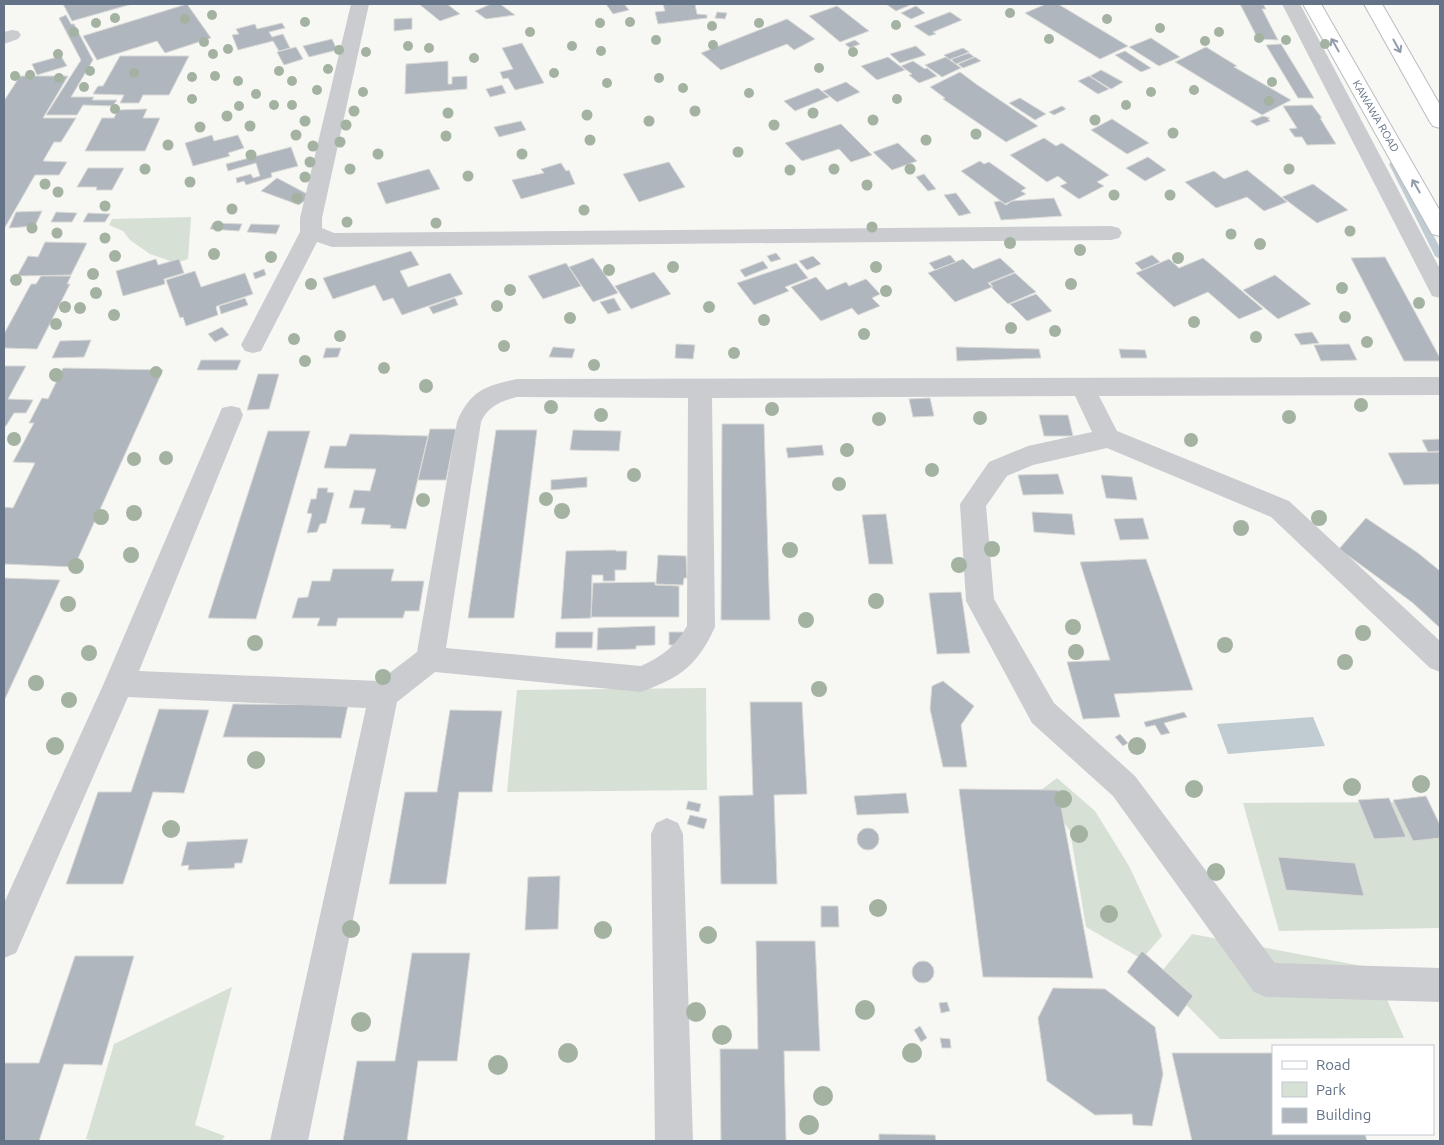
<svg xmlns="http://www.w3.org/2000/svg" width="1444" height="1145" font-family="Ubuntu,sans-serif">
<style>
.green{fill:#d7e0d5}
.water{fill:#c1cbd2}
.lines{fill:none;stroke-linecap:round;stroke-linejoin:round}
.stream{fill:#c1cbd2;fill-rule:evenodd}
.building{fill:#b0b6be;stroke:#d9d9d6}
.major-casing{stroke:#babdc2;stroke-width:2}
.minor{fill:#caccd0;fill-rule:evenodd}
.major{fill:#fff;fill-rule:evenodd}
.tree{fill:#a4b2a2}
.oneway{stroke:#929dac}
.labels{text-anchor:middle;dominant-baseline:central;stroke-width:5;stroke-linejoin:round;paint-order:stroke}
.far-street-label{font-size:11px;fill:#647388;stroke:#fff}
</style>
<rect width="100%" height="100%" fill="#f7f7f4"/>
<!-- green -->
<path class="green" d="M191,217L188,259L176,263L150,254L130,240L123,231L109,225L112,219Z
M706,688L707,790L507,792L517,690Z
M1057,778L1095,811L1129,866L1162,936L1142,959L1086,927L1070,831L1041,790Z
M1427,802L1440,830V928L1279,931L1243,803Z
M1192,934L1373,968L1404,1038L1220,1039L1158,976Z
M232,987L195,1125L225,1136L221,1141H96L86,1139L114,1044Z"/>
<!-- water -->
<path class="water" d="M1313,717L1325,746L1228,754L1217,724Z"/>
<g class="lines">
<!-- stream -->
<path class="stream" d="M1393,161L1397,164L1440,248V259L1435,256L1389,164Z"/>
</g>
<!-- building -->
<path class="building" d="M63,4H132L72,21Z
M187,4L211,38L165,53L157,41L97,60L83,36Z
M419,4H447L460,14L440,21Z
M491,4H500L515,15L486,19L475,11Z
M606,4H624L629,10L613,14Z
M663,4H695L697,14L707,15V18L658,24L655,12L665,11Z
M886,4H908L910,5L896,11Z
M1046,4H1058L1128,46L1100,59L1025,13Z
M1240,4H1263L1266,9H1262L1278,40L1258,39Z
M837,6L869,31L840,42L809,16Z
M916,6L925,13L911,19L901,13Z
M717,12L727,13L725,19L715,18Z
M950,12L962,20L933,32L936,34L929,36L914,26Z
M66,15L71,24H74L93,60L71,97H94L92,100H117L113,106L83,105L77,115H46L81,60L59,18Z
M412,18V29L394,31V19Z
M787,19L815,39L794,50L787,44L721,70L701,53Z
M282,23L285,28L269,32L272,37L283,34L290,48L279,51L273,41L238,50L232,35L239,34L236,29L255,24L257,29Z
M1151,38L1180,57L1159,66L1129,47Z
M332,39L337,50L309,57L303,46Z
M855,40L860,44L850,48L845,44Z
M522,43L544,83L515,90L508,78L503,79L500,72L513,69L502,48Z
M1281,44L1314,98H1298L1266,45Z
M916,46L926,55L900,63L890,54Z
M296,47L303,59L284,65L277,52Z
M1206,47L1237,66L1234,67L1291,100L1262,115L1175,62Z
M963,48L969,52L950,60L944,55Z
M1125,51L1151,68L1141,72L1115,55Z
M969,53L974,57L956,64L951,59Z
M61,56L67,66L37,75L32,64Z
M120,56H189L169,95H143L139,103H120L124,95L93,94L98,86H103Z
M888,57L905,70L877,80L861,66Z
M946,57L961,68L942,77L925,65Z
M975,57L981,61L963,68L958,64Z
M448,61V84H452V77L467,76V89L405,94L406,64Z
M913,61L925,69L927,68L937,76L919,83L909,75L912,74L901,66Z
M1101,70L1123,82L1111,89L1090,76Z
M960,72L976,84L1038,126L1006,142L943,99L945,98L930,87Z
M20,76H68L43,118H76L61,142H54L43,161L67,162L59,175H35L4,229V101Z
M1089,76L1109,89L1098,94L1078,81Z
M846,82L860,92L837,102L823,91Z
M502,85L506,93L490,97L486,89Z
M818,88L829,97L795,111L784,101Z
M1020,98L1046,114L1035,120L1009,103Z
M1312,105L1322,118H1320L1336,144L1307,145L1302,137H1295L1289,129L1297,128L1283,106Z
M1062,106L1066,109L1054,115L1049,112Z
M147,109L143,118H160L145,151H85L102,118H114L118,110Z
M1263,116L1270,118L1268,119L1270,121L1257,126L1250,121Z
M1112,119L1149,143L1127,154L1091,130Z
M521,121L526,130L499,137L494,127Z
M841,124L872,155L851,162L839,149L802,161L785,143Z
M212,135L214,141L238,135L244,148L228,153L230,156L193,166L185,143Z
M1044,138L1056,146L1062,143L1109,175L1097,182L1104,186L1079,199L1060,186L1067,183L1058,176L1047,182L1010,155Z
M898,143L917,161L892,170L873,152Z
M291,147L298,166L271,173L272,177L246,185L244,181L237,183L236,178L251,174L253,178L260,176L256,163L228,171L226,164Z
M1148,157L1166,170L1145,181L1126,168Z
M980,161L984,164L989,162L1026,188L1021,191L1026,194L1005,204L961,171Z
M669,162L685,187L639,202L623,174Z
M561,163L566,171L569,170L575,184L521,199L512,180L544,173L541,169Z
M88,168H124L112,190H96L97,187H77Z
M429,169L440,189L386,204L377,183Z
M1247,170L1287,202L1264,211L1247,197L1216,208L1185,182L1214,171L1224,179Z
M924,174L936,189L928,191L916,177Z
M277,178L311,196L299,205L261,191Z
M1313,184L1348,210L1317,223L1282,197Z
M956,193L971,213L959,216L944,195Z
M1054,198L1062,216L1001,220L994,202L1000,201L1006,205L1012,201Z
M42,211L35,226L9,228L16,212Z
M56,212L77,213L72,222H51Z
M88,213L110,214L105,222H83Z
M213,223L242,224L239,231L210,229Z
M251,224L280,225L276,234L247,232Z
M45,242L87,243L71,275L17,276L28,256L38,257Z
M411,251L419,265L400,271L408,287L450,273L463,294L402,315L393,298L383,301L375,285L333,299L323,278Z
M776,253L781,259L771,262L767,256Z
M950,255L956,262L935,270L929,263Z
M1152,255L1160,262L1142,270L1135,263Z
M813,256L821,264L807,270L799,261Z
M1385,257L1440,358V361H1404L1351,258Z
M593,258L618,293L593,302L569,267Z
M1000,258L1015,272L988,283L992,287L955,302L928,273L963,259L973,269Z
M1203,258L1263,309L1239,319L1208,292L1174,307L1136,273L1169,259L1179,268Z
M156,259L158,265L179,259L184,273L164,279L165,284L123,296L116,271Z
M763,261L768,268L745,277L740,270Z
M566,263L581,286L543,299L528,276Z
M796,263L808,278L785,287L789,291L754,305L737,283Z
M264,269L266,275L255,279L253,273Z
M195,271L201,287L245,273L253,294L217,306L216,307L218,315L186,326L183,317L180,318L166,280Z
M654,272L671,294L631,309L615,286Z
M1015,273L1036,292L1008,304L991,287H993L990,283Z
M1275,275L1311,304L1278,319L1243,290Z
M41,276H71L67,284H70L37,349L4,348V334L31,284H36Z
M816,277L827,290L846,282L849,286L866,279L880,294L872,298L880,306L858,315L852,308L821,321L791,287Z
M1036,294L1052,311L1027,321L1010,304Z
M245,298L248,305L221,314L219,306Z
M455,298L458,305L433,314L429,307Z
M614,298L621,310L608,314L600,302Z
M222,327L229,335L215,342L208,334Z
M1312,332L1319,343L1301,345L1294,334Z
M91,340L84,357L52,358L60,341Z
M676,344L695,345L693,359L675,358Z
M1349,344L1357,360L1321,361L1314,345Z
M553,347L575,349L572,358L549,357Z
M956,347L1039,349L1041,358L957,361Z
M326,348H341L338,357L323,358Z
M1119,349L1145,350L1147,358H1121Z
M201,360H241L237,370H197Z
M4,366H26L8,399L33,400L26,413H14L6,426H4Z
M63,368L163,370L74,567L4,564V507L13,508L35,463L13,462L34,423H29L42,398L48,399Z
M258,374H279L269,409L247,410Z
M930,398L934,416L913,417L909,399Z
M1039,415H1068L1073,436H1044Z
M722,424H764L770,620H721Z
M430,429H456L446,480H418Z
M496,430H537L514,618H468Z
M573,430L621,431L619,451L570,450Z
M268,431H310L256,619L208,618Z
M350,434L428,436L406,529L390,528L391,525L361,524L365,508H349L354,490L370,491L376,469L324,468L330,446H346Z
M1440,439V451L1428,452L1422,440Z
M822,445L824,455L788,458L786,448Z
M1440,452V484L1404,485L1388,453Z
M1058,474L1064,494L1023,495L1018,475Z
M1101,475L1132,477L1137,500L1106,498Z
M587,477V487L551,490V480Z
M318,488H328L327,492L334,493L326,523L320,524L317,532L307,533L312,514L307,513L311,499H316Z
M1032,512L1072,514L1075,535L1034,532Z
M886,514L893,564H869L862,515Z
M1143,518L1149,539L1120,540L1114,519Z
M1366,518L1418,553L1440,571V628L1413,603L1339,549Z
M616,550V551H627L626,570H615V581H603V575H592L591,618L561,619L566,551Z
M658,555L686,556L687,578H684L683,585L656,584Z
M1146,559L1193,690L1114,694L1120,717L1083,719L1067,662L1110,660L1080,562Z
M333,569H394L391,581H424L419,611H405L403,618H338L336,626H317L320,618H292L298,598L308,597L312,581H330Z
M4,578L60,580L4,701Z
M655,582V585L679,586V617H591L593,583Z
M961,592L970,653L937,654L929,593Z
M655,626V645L636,646V649L597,650L598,628Z
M556,632H593L592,648H555Z
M669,632H684V645H669Z
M943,681L974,706L961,725L967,767H943L930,709L932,686Z
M750,702H802L807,794L774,795L777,884H721L719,796L753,795Z
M233,704L348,705L341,738L223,737Z
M159,709L209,710L184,793L153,792L123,884H66L98,792H131Z
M450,710L502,711L492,792H459L446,884H389L405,792H437Z
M1184,712L1187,717L1164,723L1170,733L1161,735L1155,725L1146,727L1144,722Z
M1120,734L1128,743L1123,746L1115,737Z
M959,789L1058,790L1093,978L983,977Z
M906,793L909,813L857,815L854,796Z
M1426,796L1440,825V838L1413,841L1393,800Z
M1389,798L1406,837L1374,839L1358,800Z
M688,801L701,804L699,812L686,809Z
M690,815L707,819L704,829L687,824Z
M857 839a11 11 0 1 1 22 0a11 11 0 1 1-22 0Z
M248,839L242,863H235L234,868L188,870L189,865L181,866L187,842Z
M1278,857L1355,863L1364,896L1286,890Z
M560,876L558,929L525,930L528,877Z
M821,906H838L839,927H821Z
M756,941H815L820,1051H784L786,1141H721L720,1049H758Z
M1142,951L1193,996L1178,1017L1127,972Z
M412,953H470L457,1061H418L407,1141H343L357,1061H395Z
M75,956H134L102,1065L64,1064L39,1141H4V1063H39Z
M912 972a11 11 0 1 1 22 0a11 11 0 1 1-22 0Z
M1053,988L1105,989L1155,1027L1163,1074L1152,1126L1133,1125L1132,1114L1095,1115L1047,1081L1038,1018Z
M947,1002L950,1011L941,1013L939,1003Z
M920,1026L927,1038L921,1042L914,1030Z
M940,1038L950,1039L951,1048H942Z
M1172,1053H1273V1134H1365L1367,1141H1192Z
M879,1134L935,1135L936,1141H879Z"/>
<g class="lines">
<defs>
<path id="major" d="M1303,4H1321L1440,211V236L1432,234L1429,229Z
M1364,4H1382L1440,105V128L1433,126L1430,122Z"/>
</defs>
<!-- major casing -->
<use href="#major" class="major-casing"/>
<!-- minor -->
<path class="minor" d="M351,4H369L322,218V228L334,233L1111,226L1119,228L1122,233L1119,238L1111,240L332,247L317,242L261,351L253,353L245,351L241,345L300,232V218Z
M1282,4H1300L1440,269V298L1432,296L1429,290Z
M12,30L18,31L21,35L18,39L4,44V32Z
M1440,377V395L1099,396L1117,431L1289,501L1440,641V672L1430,668L1271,517L1107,448L1033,465L1007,476L986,506L994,599L1054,703L1135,776L1275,963L1440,968V1002L1266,997L1254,992L1113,796L1032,723L966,601L960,504L989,462L1028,446L1092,432L1075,396L712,398L715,627C697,666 681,677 641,692L435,672L397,702L308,1141H270L366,708L128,697L16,953L4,958V903L104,683L222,408L231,406L240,408L243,415L139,671L379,681L417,652L457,422C470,391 485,386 517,379ZM517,397L688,398L687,626C676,646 661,657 641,666L446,648L481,422C488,406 501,401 517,397Z
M667,818L678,823L683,834L693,1141H655L651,834L656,823Z"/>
<!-- major -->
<use href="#major" class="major"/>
</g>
<!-- trees -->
<g class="tree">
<circle cx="1010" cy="13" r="5"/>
<circle cx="212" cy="15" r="5"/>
<circle cx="115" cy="18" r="5"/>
<circle cx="185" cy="19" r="5"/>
<circle cx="1107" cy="19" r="5"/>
<circle cx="305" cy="22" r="5"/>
<circle cx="630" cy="22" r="5"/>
<circle cx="96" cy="23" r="5"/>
<circle cx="600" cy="23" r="5"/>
<circle cx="759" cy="23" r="5"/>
<circle cx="896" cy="25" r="5"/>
<circle cx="712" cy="26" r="5"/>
<circle cx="1160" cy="28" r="5"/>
<circle cx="74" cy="32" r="5"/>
<circle cx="530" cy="32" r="5"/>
<circle cx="1219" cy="32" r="5"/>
<circle cx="1259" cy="38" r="5"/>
<circle cx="1049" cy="39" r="5"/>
<circle cx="656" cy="40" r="5"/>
<circle cx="1286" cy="40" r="5"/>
<circle cx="1205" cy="41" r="5"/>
<circle cx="204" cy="42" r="5"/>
<circle cx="1325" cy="44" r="5"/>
<circle cx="713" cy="45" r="5"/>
<circle cx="408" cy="46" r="5"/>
<circle cx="572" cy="46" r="5"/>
<circle cx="429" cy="48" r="5"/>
<circle cx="228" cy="49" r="5"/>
<circle cx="339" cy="50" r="5"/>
<circle cx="601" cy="51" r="5"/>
<circle cx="366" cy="52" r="5"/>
<circle cx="853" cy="52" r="5"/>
<circle cx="58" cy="54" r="5"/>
<circle cx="213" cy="54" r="5"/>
<circle cx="474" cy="58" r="5"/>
<circle cx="819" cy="68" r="5"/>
<circle cx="328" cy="69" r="5"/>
<circle cx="90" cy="71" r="5"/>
<circle cx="279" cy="71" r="5"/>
<circle cx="134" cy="73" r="5"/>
<circle cx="554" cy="73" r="5"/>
<circle cx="30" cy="75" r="5"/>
<circle cx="15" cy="76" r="5"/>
<circle cx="215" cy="76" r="5"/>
<circle cx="192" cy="77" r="5"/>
<circle cx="59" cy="78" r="5"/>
<circle cx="659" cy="78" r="5"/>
<circle cx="238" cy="81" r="5"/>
<circle cx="292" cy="81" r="5"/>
<circle cx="1272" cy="82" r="5"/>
<circle cx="607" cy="83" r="5"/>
<circle cx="84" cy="87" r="5"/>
<circle cx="683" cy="88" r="5"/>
<circle cx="317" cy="90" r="5"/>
<circle cx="1194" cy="90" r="5"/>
<circle cx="363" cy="92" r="5"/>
<circle cx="1151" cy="92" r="5"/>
<circle cx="749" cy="93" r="5"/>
<circle cx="256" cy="94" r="5"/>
<circle cx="192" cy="99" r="5"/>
<circle cx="897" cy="99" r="5"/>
<circle cx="1269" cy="101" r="5"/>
<circle cx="274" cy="105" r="5"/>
<circle cx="292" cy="105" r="5"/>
<circle cx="1126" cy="105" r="5"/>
<circle cx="239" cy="106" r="5"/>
<circle cx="115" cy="109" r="5"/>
<circle cx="354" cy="111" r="5.5"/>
<circle cx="695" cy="111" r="5.5"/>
<circle cx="448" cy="113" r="5.5"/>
<circle cx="813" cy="113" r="5.5"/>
<circle cx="587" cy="115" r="5.5"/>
<circle cx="227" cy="116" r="5.5"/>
<circle cx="873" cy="120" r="5.5"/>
<circle cx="1095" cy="120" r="5.5"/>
<circle cx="305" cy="121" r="5.5"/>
<circle cx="649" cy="121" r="5.5"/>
<circle cx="346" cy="125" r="5.5"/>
<circle cx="774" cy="125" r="5.5"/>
<circle cx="250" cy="126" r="5.5"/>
<circle cx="200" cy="127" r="5.5"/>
<circle cx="1173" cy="133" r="5.5"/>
<circle cx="976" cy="134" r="5.5"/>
<circle cx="296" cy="135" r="5.5"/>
<circle cx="446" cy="136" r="5.5"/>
<circle cx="590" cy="140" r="5.5"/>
<circle cx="926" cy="140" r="5.5"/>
<circle cx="340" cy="142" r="5.5"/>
<circle cx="168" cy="145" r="5.5"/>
<circle cx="313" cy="146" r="5.5"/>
<circle cx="738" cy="152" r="5.5"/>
<circle cx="378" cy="154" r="5.5"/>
<circle cx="522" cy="154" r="5.5"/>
<circle cx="251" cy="155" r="5.5"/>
<circle cx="310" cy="162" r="5.5"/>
<circle cx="145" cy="169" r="5.5"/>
<circle cx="350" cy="169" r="5.5"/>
<circle cx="834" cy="169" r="5.5"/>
<circle cx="910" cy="169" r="5.5"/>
<circle cx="1289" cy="169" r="5.5"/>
<circle cx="790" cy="170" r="5.5"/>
<circle cx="468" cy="176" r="5.5"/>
<circle cx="305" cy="177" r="5.5"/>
<circle cx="190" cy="182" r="5.5"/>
<circle cx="45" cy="184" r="5.5"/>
<circle cx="867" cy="185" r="5.5"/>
<circle cx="58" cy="192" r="5.5"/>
<circle cx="1114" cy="195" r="5.5"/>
<circle cx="1170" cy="195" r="5.5"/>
<circle cx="297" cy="198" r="5.5"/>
<circle cx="105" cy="206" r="5.5"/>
<circle cx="232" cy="209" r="5.5"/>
<circle cx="584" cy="210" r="5.5"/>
<circle cx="347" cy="222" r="5.5"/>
<circle cx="436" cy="223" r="5.5"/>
<circle cx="218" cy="226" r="5.5"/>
<circle cx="872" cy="227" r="5.5"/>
<circle cx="32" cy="228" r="5.5"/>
<circle cx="1350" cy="231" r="5.5"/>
<circle cx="57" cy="233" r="5.5"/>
<circle cx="1231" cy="234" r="5.5"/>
<circle cx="105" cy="238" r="5.5"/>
<circle cx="1010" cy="243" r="6"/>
<circle cx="1260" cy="244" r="6"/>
<circle cx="1080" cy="250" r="6"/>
<circle cx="214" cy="254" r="6"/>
<circle cx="115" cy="256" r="6"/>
<circle cx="271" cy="257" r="6"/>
<circle cx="1178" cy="258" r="6"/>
<circle cx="673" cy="267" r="6"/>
<circle cx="876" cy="267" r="6"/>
<circle cx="609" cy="270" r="6"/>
<circle cx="93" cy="274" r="6"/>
<circle cx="16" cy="280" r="6"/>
<circle cx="311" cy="284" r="6"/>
<circle cx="1071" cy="284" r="6"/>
<circle cx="1342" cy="288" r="6"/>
<circle cx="510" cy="290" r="6"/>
<circle cx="886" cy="291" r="6"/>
<circle cx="96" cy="293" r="6"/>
<circle cx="1419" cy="303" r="6"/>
<circle cx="497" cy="306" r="6"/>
<circle cx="65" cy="307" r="6"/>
<circle cx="709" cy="307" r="6"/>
<circle cx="80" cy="308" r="6"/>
<circle cx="114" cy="315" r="6"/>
<circle cx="1345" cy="317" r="6"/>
<circle cx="570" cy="318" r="6"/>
<circle cx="764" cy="320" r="6"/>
<circle cx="1194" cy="322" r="6"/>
<circle cx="56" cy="324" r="6"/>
<circle cx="1011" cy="328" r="6"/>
<circle cx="1055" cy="331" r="6"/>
<circle cx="864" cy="334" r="6"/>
<circle cx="340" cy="336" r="6"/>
<circle cx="1256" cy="337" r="6"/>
<circle cx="294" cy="339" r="6"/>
<circle cx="1367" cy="342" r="6"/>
<circle cx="504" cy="346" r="6"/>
<circle cx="734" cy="353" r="6"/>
<circle cx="305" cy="361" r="6"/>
<circle cx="594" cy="365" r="6"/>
<circle cx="384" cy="368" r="6"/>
<circle cx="156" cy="372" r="6"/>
<circle cx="56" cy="375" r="7"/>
<circle cx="426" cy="386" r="7"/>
<circle cx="1361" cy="405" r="7"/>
<circle cx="551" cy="407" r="7"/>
<circle cx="772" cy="409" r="7"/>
<circle cx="601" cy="415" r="7"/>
<circle cx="1289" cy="417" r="7"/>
<circle cx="980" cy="418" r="7"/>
<circle cx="879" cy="419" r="7"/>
<circle cx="14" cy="439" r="7"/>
<circle cx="1191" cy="440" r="7"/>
<circle cx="847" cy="450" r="7"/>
<circle cx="166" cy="458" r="7"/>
<circle cx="134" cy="459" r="7"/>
<circle cx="932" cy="470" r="7"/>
<circle cx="634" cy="475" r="7"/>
<circle cx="839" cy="484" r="7"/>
<circle cx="546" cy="499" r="7"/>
<circle cx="423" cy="500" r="7"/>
<circle cx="562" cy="511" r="8"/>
<circle cx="134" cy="513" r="8"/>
<circle cx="101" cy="517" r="8"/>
<circle cx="1319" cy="518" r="8"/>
<circle cx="1241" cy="528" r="8"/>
<circle cx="992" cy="549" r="8"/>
<circle cx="790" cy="550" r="8"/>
<circle cx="131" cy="555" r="8"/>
<circle cx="959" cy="565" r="8"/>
<circle cx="76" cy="566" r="8"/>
<circle cx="876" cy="601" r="8"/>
<circle cx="68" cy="604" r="8"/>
<circle cx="806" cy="620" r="8"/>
<circle cx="1073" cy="627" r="8"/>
<circle cx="1363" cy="633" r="8"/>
<circle cx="255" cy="643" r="8"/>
<circle cx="1225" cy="645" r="8"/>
<circle cx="1076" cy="652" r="8"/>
<circle cx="89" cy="653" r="8"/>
<circle cx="1345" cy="662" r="8"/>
<circle cx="383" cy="677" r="8"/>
<circle cx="36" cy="683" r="8"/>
<circle cx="819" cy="689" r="8"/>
<circle cx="69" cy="700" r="8"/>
<circle cx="55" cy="746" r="9"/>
<circle cx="1137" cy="746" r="9"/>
<circle cx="256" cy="760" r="9"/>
<circle cx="1421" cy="784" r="9"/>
<circle cx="1352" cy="787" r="9"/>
<circle cx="1194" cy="789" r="9"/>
<circle cx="1063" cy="799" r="9"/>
<circle cx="171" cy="829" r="9"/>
<circle cx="1079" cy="834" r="9"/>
<circle cx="1216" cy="872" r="9"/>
<circle cx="878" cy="908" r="9"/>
<circle cx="1109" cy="914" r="9"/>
<circle cx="351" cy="929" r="9"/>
<circle cx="603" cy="930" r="9"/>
<circle cx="708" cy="935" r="9"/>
<circle cx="865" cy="1010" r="10"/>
<circle cx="696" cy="1012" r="10"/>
<circle cx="361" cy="1022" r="10"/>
<circle cx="722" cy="1035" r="10"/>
<circle cx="568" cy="1053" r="10"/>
<circle cx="912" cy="1053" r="10"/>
<circle cx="498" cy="1065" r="10"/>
<circle cx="823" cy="1096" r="10"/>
<circle cx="809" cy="1125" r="10"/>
</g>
<!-- one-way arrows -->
<defs><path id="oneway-shaft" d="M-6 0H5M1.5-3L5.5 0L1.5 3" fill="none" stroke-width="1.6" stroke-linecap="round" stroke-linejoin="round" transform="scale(1.25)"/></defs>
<g class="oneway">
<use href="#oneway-shaft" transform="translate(1335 45) rotate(-120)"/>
<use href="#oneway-shaft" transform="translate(1397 46) rotate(61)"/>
<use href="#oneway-shaft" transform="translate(1416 186) rotate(-120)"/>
</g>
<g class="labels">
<!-- far-street labels -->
<g class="far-street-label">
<text transform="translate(1376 116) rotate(60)">KAWAWA ROAD</text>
</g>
</g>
<!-- border -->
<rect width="1444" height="1145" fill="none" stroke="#647388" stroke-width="10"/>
<!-- legend -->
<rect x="1272" y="1045" width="162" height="90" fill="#ffffff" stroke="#c1c7cf"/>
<rect x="1282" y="1061" width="25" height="8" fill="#ffffff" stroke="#c1c7cf"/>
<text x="1316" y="1070" font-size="15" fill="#647388">Road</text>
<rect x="1282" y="1082" width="25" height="15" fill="#d7e0d5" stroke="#c1c7cf"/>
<text x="1316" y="1095" font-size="15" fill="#647388">Park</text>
<rect x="1282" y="1108" width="25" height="15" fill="#b0b6be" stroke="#c1c7cf"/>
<text x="1316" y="1120" font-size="15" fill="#647388">Building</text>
</svg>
